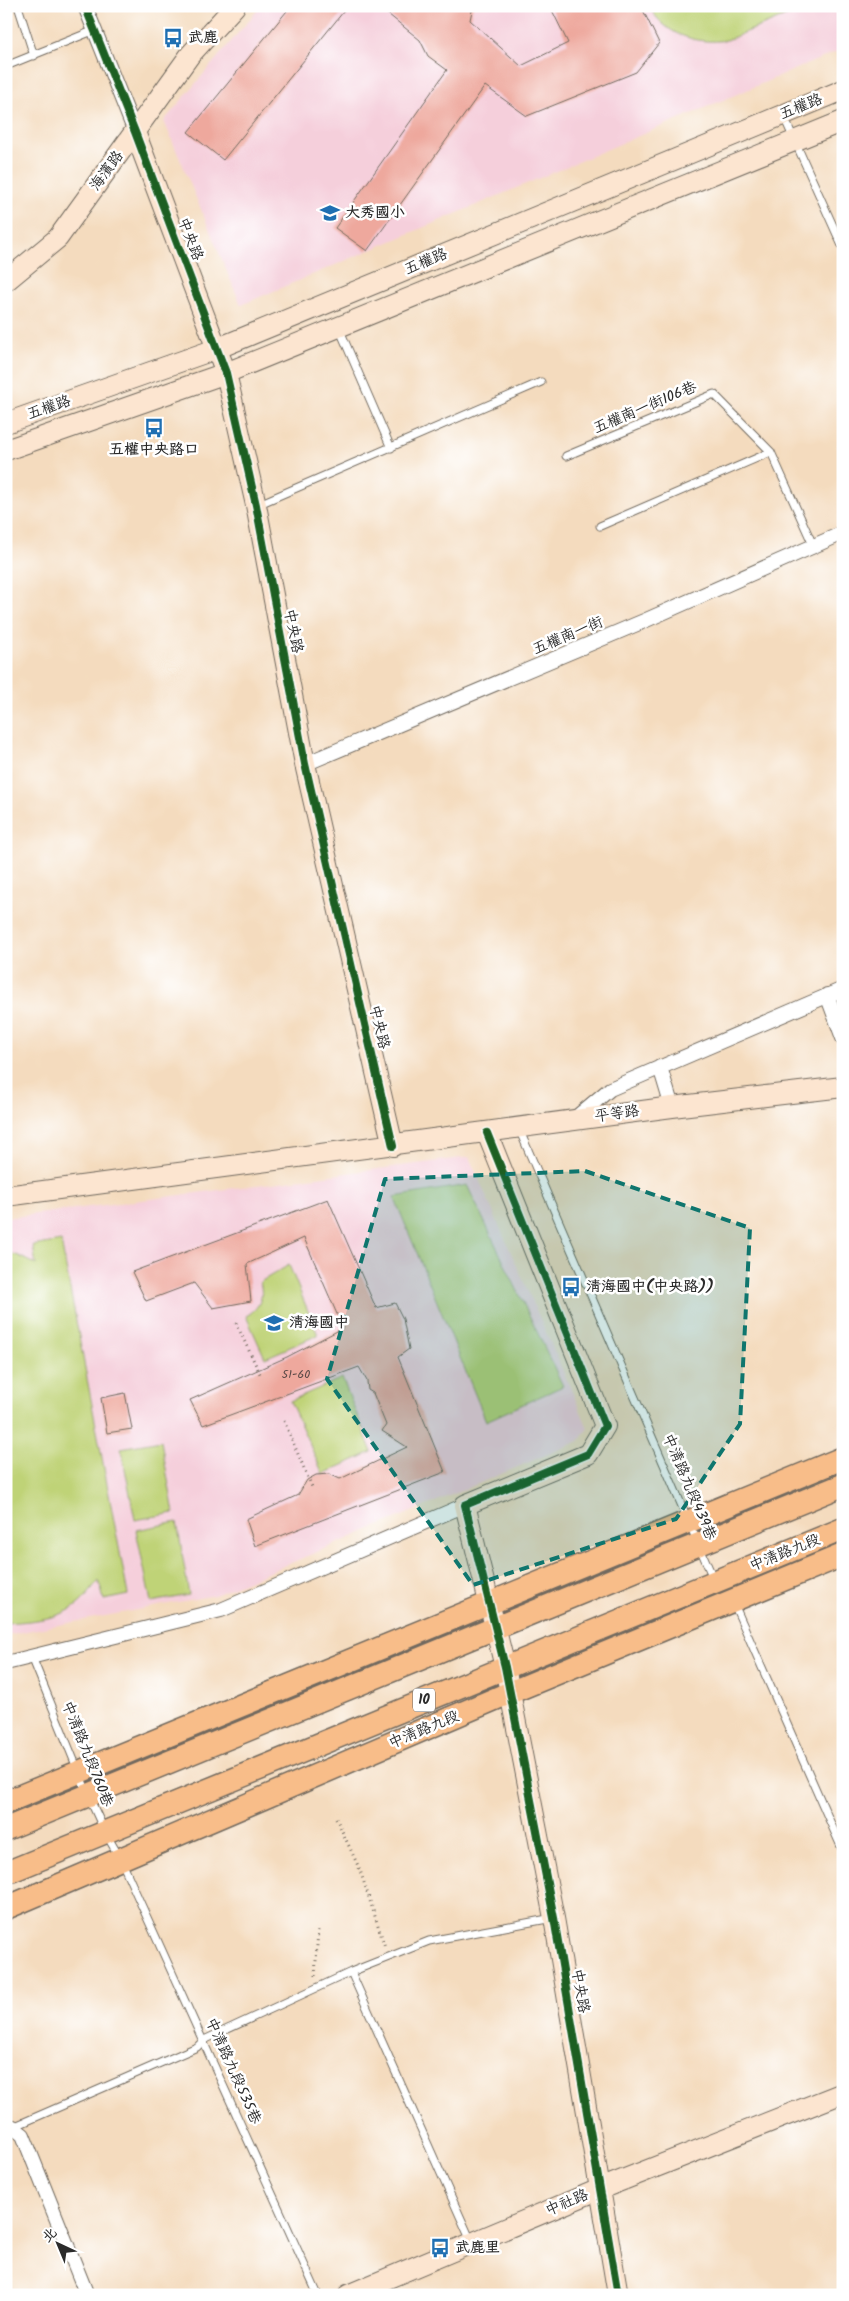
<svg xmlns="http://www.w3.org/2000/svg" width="849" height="2301" font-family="Kalam,'LXGW WenKai TC',sans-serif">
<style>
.built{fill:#f5cfdb}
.green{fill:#bfd377;stroke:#757f51}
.building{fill:#eea89d}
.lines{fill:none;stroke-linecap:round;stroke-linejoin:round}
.lane-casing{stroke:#71695e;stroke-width:9}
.street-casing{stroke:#71695e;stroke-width:16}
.secondary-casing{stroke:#71695e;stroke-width:22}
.primary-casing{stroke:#71695e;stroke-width:25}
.path{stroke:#71695e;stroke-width:3;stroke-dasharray:1 4;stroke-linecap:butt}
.lane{stroke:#fff;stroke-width:7}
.street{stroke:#fff;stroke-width:14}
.secondary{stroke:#fce5d0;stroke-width:20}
.primary{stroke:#f8bd89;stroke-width:22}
.cycleway-casing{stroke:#fff;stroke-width:11}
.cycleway{stroke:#1b5e20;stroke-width:8}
.marked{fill:#0f766e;fill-opacity:0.2;stroke:#0f766e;stroke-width:4;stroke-dasharray:10 6;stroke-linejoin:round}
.labels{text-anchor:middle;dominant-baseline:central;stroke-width:5;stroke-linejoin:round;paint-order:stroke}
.number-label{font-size:12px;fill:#5c4a48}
.shield{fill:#fff;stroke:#6b6b6b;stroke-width:1}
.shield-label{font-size:14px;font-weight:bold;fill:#2b2b2b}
.poi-label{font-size:15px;font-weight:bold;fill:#2b2b2b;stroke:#fff;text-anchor:start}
.street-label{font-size:15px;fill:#2b2b2b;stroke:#fff}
</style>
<rect width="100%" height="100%" fill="#fff"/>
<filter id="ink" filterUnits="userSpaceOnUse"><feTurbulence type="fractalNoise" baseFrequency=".02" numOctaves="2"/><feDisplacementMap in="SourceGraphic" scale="10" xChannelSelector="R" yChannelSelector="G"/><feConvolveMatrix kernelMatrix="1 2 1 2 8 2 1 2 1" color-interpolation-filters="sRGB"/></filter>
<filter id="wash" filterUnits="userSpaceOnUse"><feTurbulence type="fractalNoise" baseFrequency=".0096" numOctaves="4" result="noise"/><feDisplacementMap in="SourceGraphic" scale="20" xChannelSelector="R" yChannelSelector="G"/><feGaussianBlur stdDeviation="1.12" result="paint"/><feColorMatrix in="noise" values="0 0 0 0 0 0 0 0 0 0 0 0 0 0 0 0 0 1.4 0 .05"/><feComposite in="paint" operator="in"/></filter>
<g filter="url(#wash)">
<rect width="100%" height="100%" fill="#f4dbbe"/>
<!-- built -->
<path class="built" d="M261,6H843V49L241,305L164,121Z
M469,1157L588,1428L579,1441L215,1595L6,1635V1218Z"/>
<!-- green -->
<path class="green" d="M649,6H810L727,40C697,45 664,35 649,6Z
M467,1185L563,1386L486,1421L394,1197Z
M61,1241L128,1595L104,1600L99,1581C93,1588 87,1596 81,1602C61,1620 31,1621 6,1623V1252L19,1256L36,1265L33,1246Z
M289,1265L318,1335L265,1358L246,1316C260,1308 264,1297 260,1282Z
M342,1378L372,1452L323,1474L290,1401Z
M161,1441L174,1513L135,1520L121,1448Z
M177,1522L189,1595L151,1602L136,1530Z"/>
<g id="blocks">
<!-- building -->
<path class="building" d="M291,6H348L223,160L188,132Z
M378,6H473L470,20L521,66L568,43L550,6H641L659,43L636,72L527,116L485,86L367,251L335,228L447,70L428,56L420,40Z
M328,1199L376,1308L395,1303L403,1319L409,1349L398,1357L445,1472L255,1546L246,1519L298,1495L307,1480L316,1475L329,1474L340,1479L407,1447L382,1431L386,1425L373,1393L368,1390L367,1381L359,1367L203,1425L190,1400L287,1357L343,1328L304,1238L247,1264L251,1301L213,1308L194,1283L146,1301L132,1272Z
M125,1393L132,1429L107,1433L101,1398Z"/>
</g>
</g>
<g filter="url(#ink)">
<use href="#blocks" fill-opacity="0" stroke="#71695e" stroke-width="1"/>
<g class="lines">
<defs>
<path id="lane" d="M18,6L34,56
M6,66L95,30
M784,117L843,248
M339,328L391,448
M566,456L714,394L771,452L813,545
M257,505L541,382
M600,526L771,452
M519,1129L713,1578
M734,1604L843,1851
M32,1657L88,1795L105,1832L121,1860L318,2295
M351,1972L471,2241
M13,2127L197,2047L204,2040L351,1972L429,1941L553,1918"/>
<path id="street" d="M85,6L135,132
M305,764L644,621L843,533
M827,995L843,1038
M660,1067L672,1107
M573,1120L610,1089L843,989
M6,1663L221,1610L465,1505
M6,2125L13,2127L23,2135L87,2295"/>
<path id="secondary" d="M135,132L226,373L256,505L305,764L393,1146
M6,281L58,238L190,55L235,6
M6,423L216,349L843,90
M6,450L226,373L843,121
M487,1133L605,1426L588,1454L465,1505L505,1667L554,1918L618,2295
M6,1196L672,1107L843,1087
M348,2295L600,2189L843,2093"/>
<path id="primary" d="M6,1802L843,1458
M6,1829L843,1485
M6,1873L843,1529
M6,1908L509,1693L843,1555"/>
</defs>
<!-- lane casing -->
<use href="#lane" class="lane-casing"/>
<!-- street casing -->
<use href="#street" class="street-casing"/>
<!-- secondary casing -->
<use href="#secondary" class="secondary-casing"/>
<!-- primary casing -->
<use href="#primary" class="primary-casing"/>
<!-- path -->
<path class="path" d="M236,1323L261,1376
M284,1421L312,1487
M336,1818L360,1870L385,1947
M315,1976L318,1930"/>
<!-- lane -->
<use href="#lane" class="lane"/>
<!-- street -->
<use href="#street" class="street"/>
<!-- secondary -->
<use href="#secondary" class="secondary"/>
<!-- primary -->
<use href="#primary" class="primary"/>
<defs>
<path id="cycleway" d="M85,6L135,132L226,373L256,505L305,764L393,1146
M487,1133L605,1426L588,1454L465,1505L505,1667L554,1918L618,2295"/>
</defs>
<!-- cycleway casing -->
<use href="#cycleway" class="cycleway-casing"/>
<!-- cycleway -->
<use href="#cycleway" class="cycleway"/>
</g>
</g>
<!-- marked area -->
<path class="marked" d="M585,1171L750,1228L740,1424L676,1519L473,1585L327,1379L385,1179Z"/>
<!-- icons -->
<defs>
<symbol id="bus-bare" viewBox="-9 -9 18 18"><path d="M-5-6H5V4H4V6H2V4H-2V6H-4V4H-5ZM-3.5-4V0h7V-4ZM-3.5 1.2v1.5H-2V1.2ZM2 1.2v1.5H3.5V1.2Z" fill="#1f6fb2" stroke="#fff" stroke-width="2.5" paint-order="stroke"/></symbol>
<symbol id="school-bare" viewBox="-9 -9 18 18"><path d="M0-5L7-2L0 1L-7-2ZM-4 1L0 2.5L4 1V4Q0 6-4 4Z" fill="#1f6fb2" stroke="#fff" stroke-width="2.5" paint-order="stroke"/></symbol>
</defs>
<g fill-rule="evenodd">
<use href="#bus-bare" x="159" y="24" width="28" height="28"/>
<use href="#school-bare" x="316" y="199" width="28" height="28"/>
<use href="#bus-bare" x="140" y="414" width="28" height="28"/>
<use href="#bus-bare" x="557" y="1273" width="28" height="28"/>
<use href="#school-bare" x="260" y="1309" width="28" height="28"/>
<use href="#bus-bare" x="426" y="2234" width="28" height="28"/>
</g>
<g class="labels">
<!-- number labels -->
<g class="number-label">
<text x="296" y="1374">51-60</text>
</g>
<!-- shield labels -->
<rect class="shield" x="413" y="1688.5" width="22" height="23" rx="4"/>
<g class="shield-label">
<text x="424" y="1700">10</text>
</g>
<!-- poi labels -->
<g class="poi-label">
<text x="188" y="38">武鹿</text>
<text x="345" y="213">大秀國小</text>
<text x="154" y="450" text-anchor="middle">五權中央路口</text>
<text x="586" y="1287">清海國中(中央路))</text>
<text x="289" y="1323">清海國中</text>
<text x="455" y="2248">武鹿里</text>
</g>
<!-- street labels -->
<g class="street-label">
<text transform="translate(801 107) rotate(-22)">五權路</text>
<text transform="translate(107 171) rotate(-54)">海濱路</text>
<text transform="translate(190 239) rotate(69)">中央路</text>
<text transform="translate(426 262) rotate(-23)">五權路</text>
<text transform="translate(49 408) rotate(-19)">五權路</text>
<text transform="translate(645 408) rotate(-23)">五權南一街106巷</text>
<text transform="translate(293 631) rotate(79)">中央路</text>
<text transform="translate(568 636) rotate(-23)">五權南一街</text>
<text transform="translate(379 1027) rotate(77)">中央路</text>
<text transform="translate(617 1114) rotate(-8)">平等路</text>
<text transform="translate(689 1487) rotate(67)">中清路九段439巷</text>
<text transform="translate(785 1553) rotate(-22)">中清路九段</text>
<text transform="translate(424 1730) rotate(-23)">中清路九段</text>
<text transform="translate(87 1754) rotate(68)">中清路九段760巷</text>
<text transform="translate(580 1991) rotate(80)">中央路</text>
<text transform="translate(233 2071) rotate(66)">中清路九段535巷</text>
<text transform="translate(567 2203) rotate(-23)">中社路</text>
</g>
</g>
<!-- margin -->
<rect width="849" height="2301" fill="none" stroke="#fff" stroke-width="25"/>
<!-- north arrow -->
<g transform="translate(58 2244) rotate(316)" stroke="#ffffff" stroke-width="4" paint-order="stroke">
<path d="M0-4L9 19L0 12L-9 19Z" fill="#2b2b2b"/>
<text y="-8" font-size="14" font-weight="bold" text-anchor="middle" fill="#2b2b2b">北</text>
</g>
</svg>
